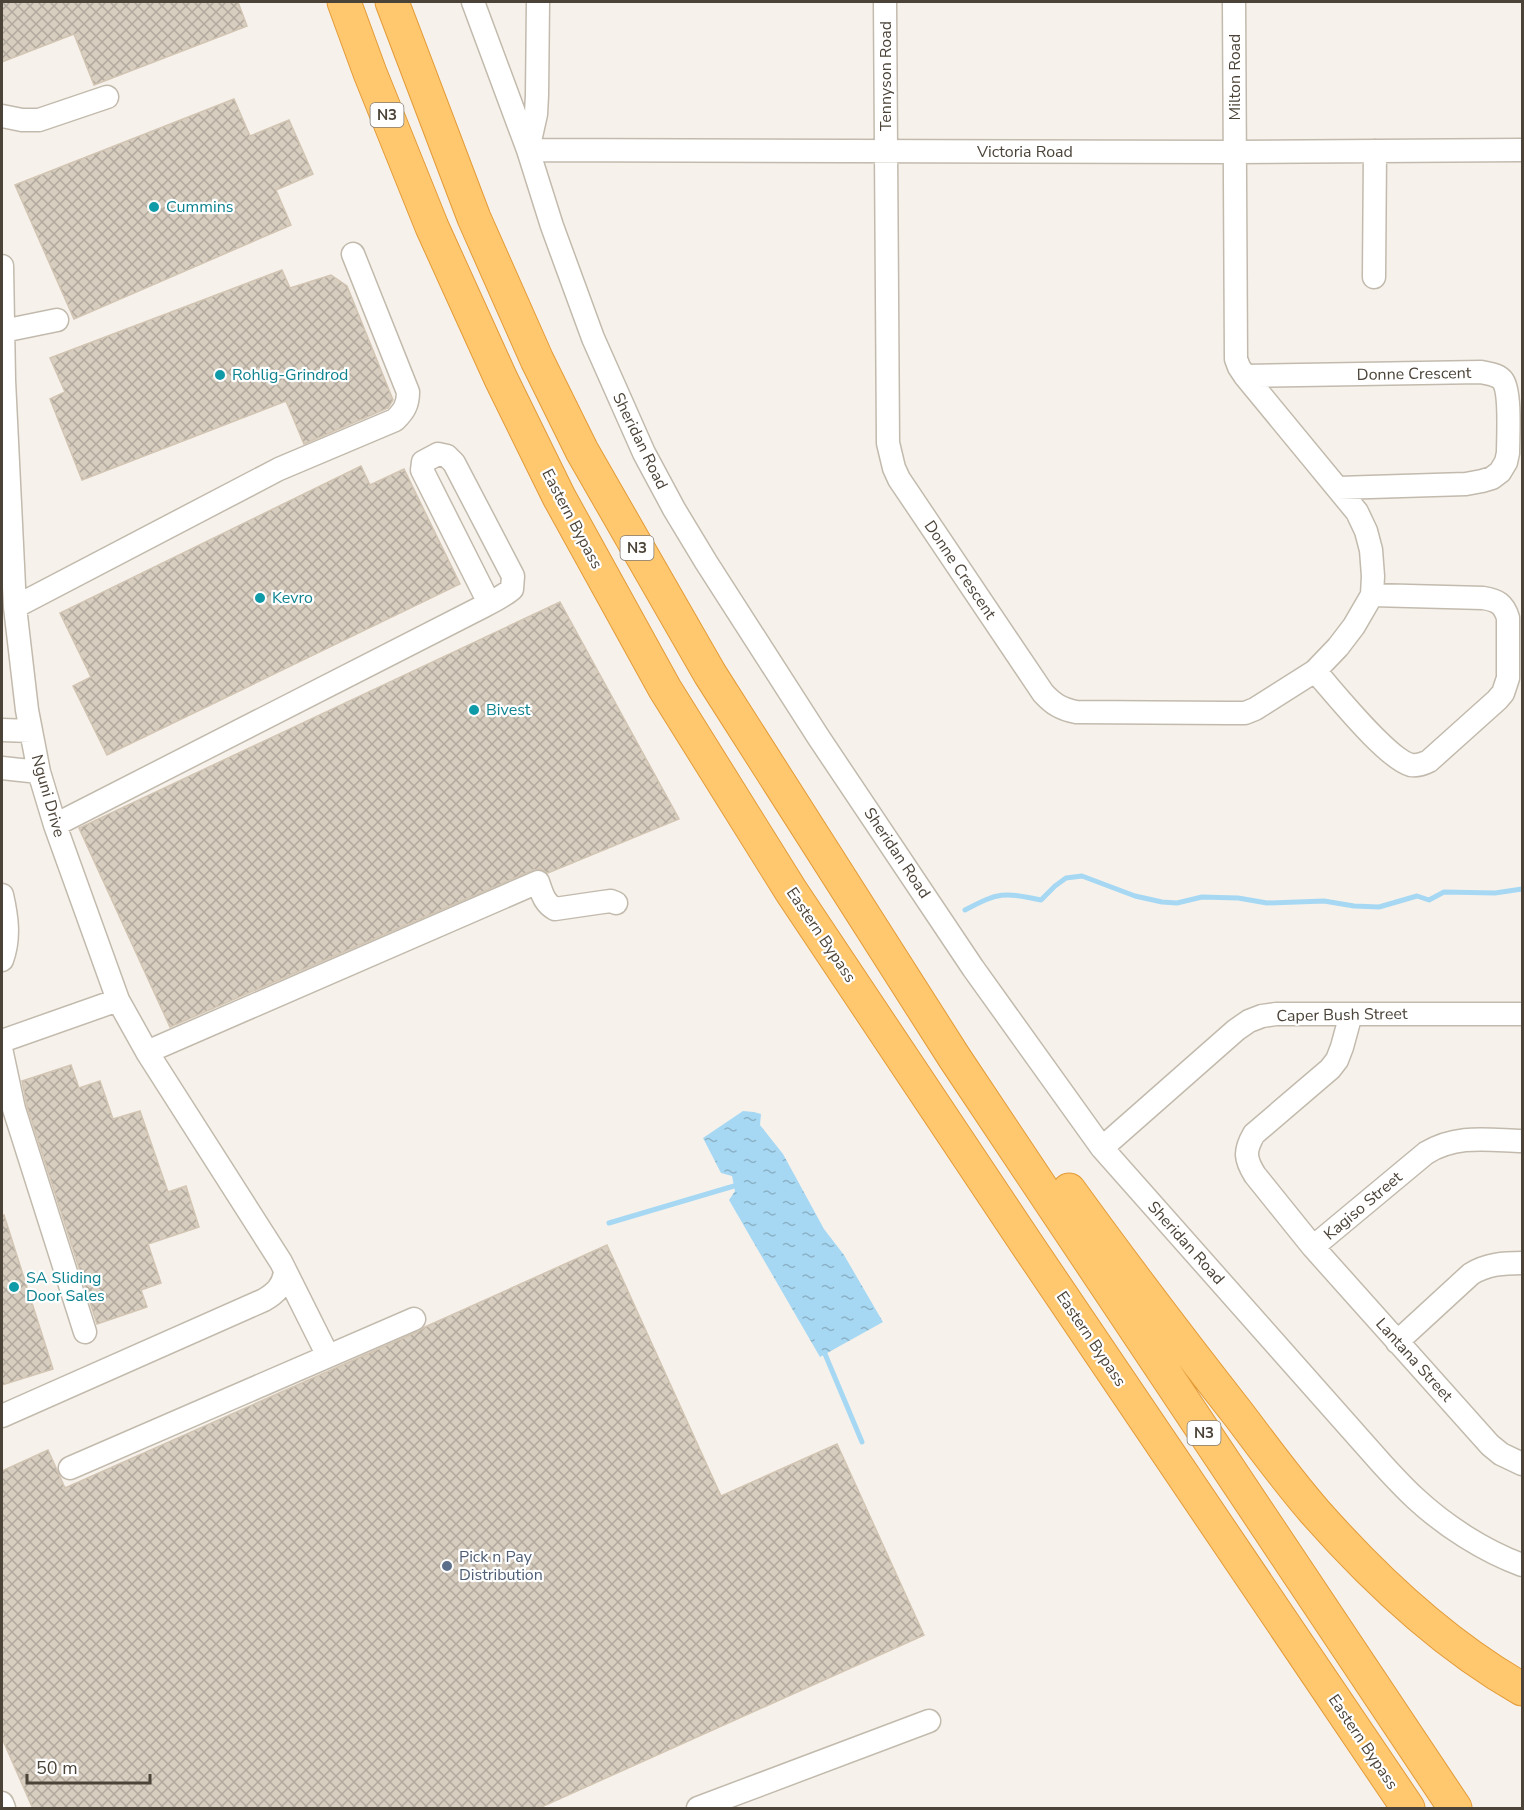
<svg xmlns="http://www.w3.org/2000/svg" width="1524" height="1810" font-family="'Nunito Sans',sans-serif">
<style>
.water{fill:url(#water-ripples)}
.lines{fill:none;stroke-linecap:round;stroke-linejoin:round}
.stream{stroke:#a7d8f3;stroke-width:5}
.building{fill:url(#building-cross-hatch);stroke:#d3c5b3;stroke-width:1.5}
.minor-casing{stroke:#c2baad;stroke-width:25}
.highway-casing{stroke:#e39b38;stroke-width:35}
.minor{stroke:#fff;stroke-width:22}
.highway{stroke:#ffc76e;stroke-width:33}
.culture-dot{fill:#0f9aa8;stroke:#fff;stroke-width:2}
.service-dot{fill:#5c6f8a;stroke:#fff;stroke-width:2}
.labels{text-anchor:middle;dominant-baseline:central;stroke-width:4.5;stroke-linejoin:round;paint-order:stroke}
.shield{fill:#fff;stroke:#817b74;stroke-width:1.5}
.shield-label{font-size:15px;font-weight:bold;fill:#4b4338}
.street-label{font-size:16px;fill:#4b4338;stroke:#fff}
.culture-label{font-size:16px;fill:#0d838f;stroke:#fff;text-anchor:start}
.service-label{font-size:16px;fill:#4e5e75;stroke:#fff;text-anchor:start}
</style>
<defs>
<pattern id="water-ripples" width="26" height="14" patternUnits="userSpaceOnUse" patternTransform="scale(1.5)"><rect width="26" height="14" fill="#a7d8f3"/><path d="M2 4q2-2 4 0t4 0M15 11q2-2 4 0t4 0" fill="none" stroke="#8ab1c6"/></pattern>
<pattern id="building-cross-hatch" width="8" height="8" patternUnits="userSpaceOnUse" patternTransform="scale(1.5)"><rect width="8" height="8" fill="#d8cec0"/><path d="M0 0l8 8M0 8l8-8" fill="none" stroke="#b1a99d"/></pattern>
</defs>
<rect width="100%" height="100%" fill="#f6f2eb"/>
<!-- water -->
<path class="water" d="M743,1111L754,1112L761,1114L760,1125L783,1154L824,1229L844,1255L883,1322L820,1357L729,1200L735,1191L732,1176L721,1173L703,1138Z"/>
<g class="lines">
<!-- stream -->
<path class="stream" d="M965,910C999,892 1003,892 1041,900L1055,886L1066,878L1082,876L1135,896L1162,902L1177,903L1202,897L1238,898L1267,903L1324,901L1354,906L1379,907L1417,896L1429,900L1444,892L1495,893L1522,889
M609,1223L734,1186
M825,1354L862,1442"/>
</g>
<!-- building -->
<path class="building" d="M2,2H238L247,26L94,85L74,34L2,62Z
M234,99L250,136L289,120L313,174L276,190L291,225L74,319L15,185Z
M282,270L290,288L331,275L347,286L393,400L388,408L304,444L286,401L82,480L50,399L65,392L50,358Z
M361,466L370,485L404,469L460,584L107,755L73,686L91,677L60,613Z
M560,602L679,819L548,873L540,869L533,870L170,1027L79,828Z
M71,1065L79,1088L100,1081L113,1119L140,1111L168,1192L186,1186L199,1227L148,1244L161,1283L141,1290L147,1307L97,1324L27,1106L22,1081Z
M2,1215H4L53,1369L2,1385Z
M607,1245L721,1496L837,1444L924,1635L537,1809H33L2,1738V1471L48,1450L65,1488L419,1331L425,1327Z"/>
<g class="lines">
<defs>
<path id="minor" d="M473,2L528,150L552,226L593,338L644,453L674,509L706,562L819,738L973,968L1102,1148L1382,1464C1393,1476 1404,1488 1415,1498C1445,1526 1484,1551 1522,1565
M538,2L537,95L536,114L528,150L1235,152L1522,150
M885,2L888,443L894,468L899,479L1043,693C1053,704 1061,709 1076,712L1228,713H1245L1255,709L1315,671L1338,647L1354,626L1372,595L1373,576L1371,550L1366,531L1357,512L1245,376L1239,367L1236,359L1234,2
M2,116L22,120H39L107,97
M2,266L4,380L15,607L27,710L39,772L55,825L118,1000L147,1052L281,1262L328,1356
M1374,277L1375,151
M3,331L57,320
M1245,376L1481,372C1489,374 1498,374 1503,381C1511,393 1508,438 1508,453L1506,462L1500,472L1492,478L1482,481L1466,484L1338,488
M15,607L279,469L395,420C404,411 408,405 408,392L353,254
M1315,671C1334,692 1387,759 1411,765C1418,766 1423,764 1429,761L1497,700L1503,693L1508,678V618C1504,604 1497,600 1483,598L1372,595
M2,730L31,731
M2,768L39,772
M55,825L484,606C494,601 504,596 512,589L513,576L454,463L447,456L438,454L423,462L422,470L489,603
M2,895C7,917 10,938 2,960
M1351,1014L1342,1047L1337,1060L1330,1069L1254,1134C1244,1151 1245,1159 1255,1175L1313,1247L1490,1445L1501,1454L1522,1464
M2,1041L118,1000
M147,1052L538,882C542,893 544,903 555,909L603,902L611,901L616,903
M2,1053L14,1109L85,1332
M1102,1148L1236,1030L1249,1021L1262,1016L1276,1014H1522
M1313,1247L1426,1153C1457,1134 1488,1140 1522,1141
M1397,1342L1471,1274C1487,1264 1504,1263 1522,1263
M2,1416L264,1300C276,1293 283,1286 285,1272
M70,1468L414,1319
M2,1803L4,1808
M698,1808L929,1721"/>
<path id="highway" d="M344,2L370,73L432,227L501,379L559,497L665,689L791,891L1026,1243L1408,1808
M392,2L474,218L537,360L582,451L710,674L954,1057L1455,1808
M1069,1190C1124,1266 1181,1341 1239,1415C1264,1448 1288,1481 1315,1512C1375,1580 1443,1644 1522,1689"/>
</defs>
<!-- minor casing -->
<use href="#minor" class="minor-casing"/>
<!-- highway casing -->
<use href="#highway" class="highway-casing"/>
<!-- minor -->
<use href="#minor" class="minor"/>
<!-- highway -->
<use href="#highway" class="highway"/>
</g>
<!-- markers -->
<g class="culture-dot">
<circle cx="154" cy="207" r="6"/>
<circle cx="220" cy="375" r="6"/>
<circle cx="260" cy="598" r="6"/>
<circle cx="474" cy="710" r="6"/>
<circle cx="14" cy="1287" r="6"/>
</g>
<circle class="service-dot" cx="447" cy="1566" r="6"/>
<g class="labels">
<!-- shield labels -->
<g class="shield">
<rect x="370.5" y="103" width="33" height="24" rx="4.5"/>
<rect x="620.5" y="536" width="33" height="24" rx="4.5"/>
<rect x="1187.5" y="1421" width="33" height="24" rx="4.5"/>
</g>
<g class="shield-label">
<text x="387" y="115">N3</text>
<text x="637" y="548">N3</text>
<text x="1204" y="1433">N3</text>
</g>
<!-- street labels -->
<g class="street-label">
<text transform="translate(886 76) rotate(-90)">Tennyson Road</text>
<text transform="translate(1235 77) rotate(-90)">Milton Road</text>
<text x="1025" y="152">Victoria Road</text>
<text transform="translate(1414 374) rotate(-1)">Donne Crescent</text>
<text transform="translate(640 441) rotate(64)">Sheridan Road</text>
<text transform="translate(572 519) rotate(62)">Eastern Bypass</text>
<text transform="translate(960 570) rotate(56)">Donne Crescent</text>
<text transform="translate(48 796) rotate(74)">Nguni Drive</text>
<text transform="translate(897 853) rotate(56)">Sheridan Road</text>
<text transform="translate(821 935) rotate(56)">Eastern Bypass</text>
<text transform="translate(1342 1015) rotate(-1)">Caper Bush Street</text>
<text transform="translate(1363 1206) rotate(-40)">Kagiso Street</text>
<text transform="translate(1186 1243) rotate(48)">Sheridan Road</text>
<text transform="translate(1091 1339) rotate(56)">Eastern Bypass</text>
<text transform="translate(1414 1360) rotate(48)">Lantana Street</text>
<text transform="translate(1363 1742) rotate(56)">Eastern Bypass</text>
</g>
<!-- culture labels -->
<g class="culture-label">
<text x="166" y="207">Cummins</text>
<text x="232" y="375">Rohlig-Grindrod</text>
<text x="272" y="598">Kevro</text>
<text x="486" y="710">Bivest</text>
<text x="26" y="1278">SA Sliding<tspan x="26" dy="18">Door Sales</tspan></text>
</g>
<!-- service labels -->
<g class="service-label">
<text x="459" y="1557">Pick n Pay<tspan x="459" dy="18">Distribution</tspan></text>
</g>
</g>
<!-- border -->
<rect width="1524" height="1810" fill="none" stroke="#4b4338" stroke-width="6"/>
<!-- scale -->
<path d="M27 1774v9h123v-9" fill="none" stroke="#4b4338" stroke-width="3"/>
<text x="36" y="1774" font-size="18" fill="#4b4338" stroke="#ffffff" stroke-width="4.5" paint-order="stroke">50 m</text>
</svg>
